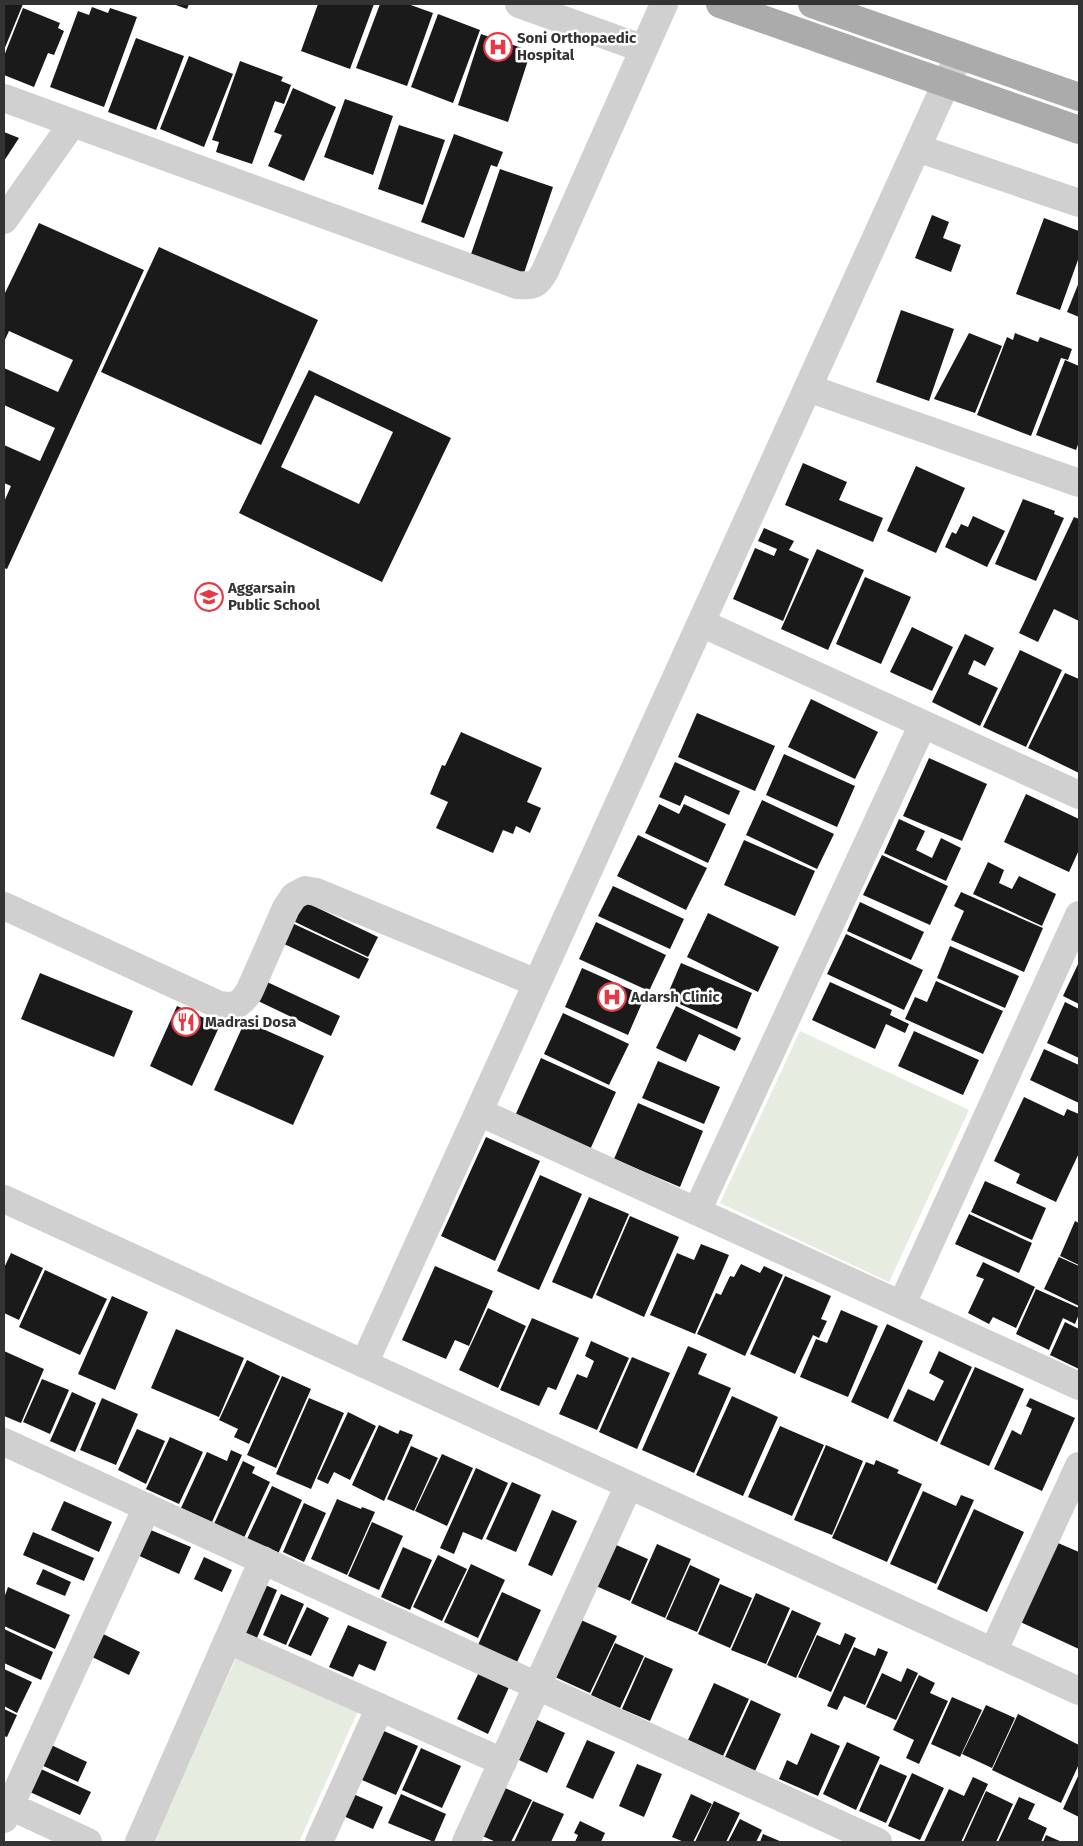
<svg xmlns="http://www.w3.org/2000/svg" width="1083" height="1846" font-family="'Fira Sans',sans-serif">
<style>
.green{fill:#e6ecdf}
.building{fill:#1a1a1a;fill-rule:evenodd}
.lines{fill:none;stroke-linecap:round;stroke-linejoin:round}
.minor{stroke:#d0d0d0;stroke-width:28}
.major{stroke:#ababab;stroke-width:28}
.labels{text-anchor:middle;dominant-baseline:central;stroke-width:5;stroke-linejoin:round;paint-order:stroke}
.poi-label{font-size:15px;font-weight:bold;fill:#333;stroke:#fff;text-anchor:start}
</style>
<rect width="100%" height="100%" fill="#fff"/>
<!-- green -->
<path class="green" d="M800,1031L969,1110L889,1282L720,1203Z
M237,1656L358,1711L299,1842H153Z"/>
<!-- building -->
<path class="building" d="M4,4H23L4,50Z
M173,4H189L187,9Z
M318,4H374L350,69L301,51Z
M380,4H408L433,13L407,86L356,68Z
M92,7L108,13L110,8L137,17L104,107L50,87L78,11L89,15Z
M23,8L60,23L58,28L64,31L54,55L48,53L34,87L4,75V56Z
M438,14L480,30L453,103L411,87Z
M481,34L531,51L508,122L458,105Z
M136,38L184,56L156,130L108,112Z
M189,56L233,74L204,147L160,129Z
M240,61L283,77L281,81L291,85L284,104L275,101L252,164L216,152L219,142L212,140Z
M293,88L336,107L304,181L268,166L282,135L274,132Z
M345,99L393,116L373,175L324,157Z
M399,125L445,140L423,205L378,189Z
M4,132L19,138L4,161Z
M454,134L503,152L497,167L491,165L464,238L421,222Z
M500,169L553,187L522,279L469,260Z
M932,215L949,222L943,238L961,245L951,272L915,258Z
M1044,218L1079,231V257L1060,310L1016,294Z
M39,223L144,270L7,569L4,568V502L11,486L4,483V445L40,461L55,428L4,405V368L58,392L73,360L9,331L4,342V295Z
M159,247L318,320L261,445L101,372Z
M1079,282V317L1067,312Z
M901,310L954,329L929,401L876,382Z
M969,333L1002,346L975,413L934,399Z
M1015,333L1038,342L1040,337L1072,349L1068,360L1061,358L1031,436L977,415L1007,337L1013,340Z
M1065,360L1079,366V442L1076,450L1036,435Z
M309,370L451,438L382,582L239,513ZM315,395L393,432L359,504L281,467Z
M803,463L847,482L839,500L883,518L873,542L785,505Z
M916,466L965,488L936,553L887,531Z
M1023,499L1055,511L1054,514L1064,518L1036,581L995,564Z
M973,516L1005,531L987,567L945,547L952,532L956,534L961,524L968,527Z
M1074,517L1079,519V621L1054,609L1038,642L1019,633Z
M764,528L794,541L789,550L809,559L783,621L733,599L755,548L774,556L777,549L758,541Z
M817,549L864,570L828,650L781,629Z
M865,577L911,597L881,664L836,644Z
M912,627L953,647L932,691L890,672Z
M965,634L994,648L985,666L974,660L968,674L998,688L980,726L932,702Z
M1020,650L1062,670L1026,747L983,727Z
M1065,673L1079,679V773L1028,748Z
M811,699L878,732L855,779L788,747Z
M697,713L775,746L755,791L678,757Z
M461,732L542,768L527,802L541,808L530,833L516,826L513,834L503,830L493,853L436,828L448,802L430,794L442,765L445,766Z
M784,754L855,786L837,827L766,795Z
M929,758L987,784L962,841L903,816Z
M675,762L740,791L729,815L685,795L680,806L659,797Z
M1026,794L1079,819V850L1069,872L1004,842Z
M762,800L834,834L817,869L746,835Z
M659,804L679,814L684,804L726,824L708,863L645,833Z
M899,819L925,831L916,850L932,858L941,838L961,848L946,881L884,853Z
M638,835L707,868L686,910L617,876Z
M744,840L815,871L795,916L724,885Z
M882,855L948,886L930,925L863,895Z
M988,862L1004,870L999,883L1012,889L1019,876L1056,894L1042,926L973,894Z
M613,886L684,919L670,949L598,916Z
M961,892L1043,928L1024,972L951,940L964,911L954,906Z
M301,900L378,937L368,957L291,920Z
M860,902L924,932L911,960L847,931Z
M708,913L779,947L758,992L687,957Z
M596,922L666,955L649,991L579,959Z
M292,923L369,959L359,979L282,943Z
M846,934L923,970L904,1010L827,974Z
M950,946L1019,976L1005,1008L937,978Z
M1079,962V1004L1063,996Z
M681,963L752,993L737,1029L666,998Z
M582,968L645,996L628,1035L565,1007Z
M40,973L133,1011L114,1057L21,1019Z
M265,981L340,1016L331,1036L256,1000Z
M936,981L1003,1011L983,1054L905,1019L915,997L927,1002Z
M830,982L892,1010L890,1015L909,1024L905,1033L886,1024L875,1049L812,1020Z
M1065,1002L1079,1009V1058L1047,1043Z
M177,1006L220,1025L192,1086L150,1066Z
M676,1006L741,1038L735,1051L699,1034L686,1062L656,1048Z
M563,1013L629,1044L609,1085L544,1054Z
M245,1021L324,1056L293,1125L214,1090Z
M914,1031L979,1060L963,1095L898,1066Z
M1044,1049L1079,1065V1103L1030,1080Z
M541,1058L616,1092L589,1152L514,1118Z
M658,1061L720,1087L704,1124L642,1098Z
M1024,1097L1064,1116L1067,1109L1079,1114V1153L1056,1202L1016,1183L1020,1174L994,1161Z
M638,1103L703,1131L680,1187L614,1159Z
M486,1137L540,1161L495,1261L441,1236Z
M540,1175L582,1194L539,1290L497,1271Z
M985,1181L1046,1208L1032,1240L971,1212Z
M589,1197L629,1214L592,1299L552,1282Z
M969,1214L1032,1243L1019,1273L955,1244Z
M630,1216L679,1237L644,1317L596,1295Z
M1075,1221L1079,1223V1265L1060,1256Z
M701,1244L729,1255L695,1334L650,1315L677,1253L694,1260Z
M11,1253L43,1268L19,1320L4,1313V1268Z
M1059,1257L1079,1266V1306L1044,1289Z
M983,1262L1035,1287L1016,1328L993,1317L989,1324L968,1313L984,1279L976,1276Z
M741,1264L760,1273L764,1266L783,1275L745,1356L697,1334L716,1293L721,1295L730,1276L734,1277Z
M435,1266L493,1291L469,1346L455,1340L446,1359L402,1340Z
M45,1270L107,1299L80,1355L19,1327Z
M785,1276L831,1296L821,1319L827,1321L819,1338L813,1335L795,1374L750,1354Z
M1036,1289L1079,1308V1314L1075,1324L1063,1318L1049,1350L1016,1334Z
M112,1296L148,1312L115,1390L78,1374Z
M488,1308L526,1326L498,1388L459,1370Z
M841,1310L878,1326L848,1397L800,1377L816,1339L827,1343Z
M532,1318L579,1338L556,1390L548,1387L539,1406L500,1390Z
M1065,1322L1079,1329V1369L1050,1355Z
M887,1324L923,1341L888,1419L851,1402Z
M176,1329L244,1358L219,1417L151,1388Z
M591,1341L629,1358L597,1430L559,1414L577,1374L587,1378L594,1361L585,1356Z
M688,1346L707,1354L698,1374L731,1388L694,1473L642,1450Z
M4,1351L44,1369L21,1423L4,1416Z
M939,1351L972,1367L937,1442L893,1421L908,1389L934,1401L944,1381L929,1373Z
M632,1357L670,1373L637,1449L599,1432Z
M247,1360L280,1376L249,1444L234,1437L238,1429L219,1420Z
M975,1367L1024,1389L989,1466L940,1444Z
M282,1376L311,1389L276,1468L247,1455Z
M42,1379L69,1390L50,1434L23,1422Z
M72,1392L96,1403L75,1452L50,1441Z
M732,1396L778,1417L743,1496L696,1475Z
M102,1398L138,1414L116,1465L80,1450Z
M309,1398L344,1413L311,1489L276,1474Z
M1030,1398L1075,1418L1042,1491L994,1469L1012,1430L1021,1435L1032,1409L1026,1406Z
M348,1412L376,1426L350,1480L334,1472L328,1484L317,1479Z
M379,1425L398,1434L400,1430L413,1435L384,1501L352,1485Z
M780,1426L824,1445L792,1516L748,1497Z
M137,1429L165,1441L146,1484L118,1470Z
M170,1437L203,1452L179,1504L146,1489Z
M826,1445L863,1461L832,1535L794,1520Z
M411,1446L438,1458L414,1511L387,1499Z
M231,1450L242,1455L212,1522L181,1508L207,1452L227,1461Z
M442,1454L473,1468L447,1526L415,1511Z
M876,1460L899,1470L897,1473L922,1484L887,1562L832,1538L866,1462L874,1465Z
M243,1461L255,1467L252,1473L270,1482L243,1540L213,1526Z
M476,1468L508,1483L482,1540L463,1532L454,1554L440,1548Z
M512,1482L541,1495L516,1552L486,1539Z
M272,1486L302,1500L278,1554L247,1539Z
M923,1491L956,1506L961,1495L974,1500L936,1584L890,1564Z
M337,1499L361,1509L362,1507L375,1512L347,1575L311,1559Z
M64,1501L112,1522L99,1552L51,1530Z
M304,1503L326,1513L304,1562L283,1552Z
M974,1509L1024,1532L987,1612L937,1589Z
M552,1510L577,1521L552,1576L528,1565Z
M372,1522L403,1536L379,1590L348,1576Z
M146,1528L191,1547L179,1574L135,1554Z
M33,1532L94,1558L84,1581L23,1555Z
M1051,1540L1079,1552V1649L1014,1619Z
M614,1544L648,1559L630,1601L596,1586Z
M657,1544L691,1559L665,1618L631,1603Z
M403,1547L432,1560L410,1610L381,1597Z
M438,1555L467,1569L442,1621L413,1607Z
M204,1557L232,1570L222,1592L194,1579Z
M471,1564L505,1580L478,1638L444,1622Z
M690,1565L720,1579L697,1632L666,1619Z
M43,1569L71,1582L65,1596L36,1584Z
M263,1584L277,1590L257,1638L243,1633Z
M720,1584L752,1598L730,1648L698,1634Z
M8,1587L70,1615L55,1649L4,1626V1598Z
M502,1592L541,1610L517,1662L478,1645Z
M756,1593L790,1608L766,1664L731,1650Z
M281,1594L304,1604L286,1645L263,1635Z
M307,1607L329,1618L311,1656L288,1646Z
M792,1610L821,1623L796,1678L767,1665Z
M581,1620L617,1636L590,1693L555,1677Z
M348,1625L387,1642L375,1671L359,1664L353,1677L329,1667Z
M4,1629L53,1652L41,1680L4,1663Z
M97,1631L140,1652L129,1675L86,1654Z
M845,1633L856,1638L831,1692L798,1677L817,1635L840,1645Z
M615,1643L644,1656L620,1708L591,1695Z
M854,1647L875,1656L878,1648L888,1652L865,1705L844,1696L837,1710L827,1706Z
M645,1657L673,1669L650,1721L622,1709Z
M907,1668L918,1673L896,1720L866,1707L882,1673L901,1682Z
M4,1669L32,1682L17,1713L4,1706Z
M480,1670L510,1685L488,1734L457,1719Z
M919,1675L935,1683L930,1693L948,1701L919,1764L906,1758L914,1740L893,1730Z
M714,1683L749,1699L723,1756L688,1740Z
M952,1697L982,1710L960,1757L931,1744Z
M751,1700L781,1714L755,1771L725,1757Z
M986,1705L1015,1718L992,1768L962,1754Z
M4,1709L17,1715L7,1737L4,1736Z
M1018,1714L1079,1745V1764L1061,1803L992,1770Z
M537,1720L565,1733L547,1773L519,1760Z
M375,1727L418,1746L396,1795L353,1776Z
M811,1733L840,1746L818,1796L779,1779L787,1760L797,1765Z
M587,1740L615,1752L593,1799L566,1787Z
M847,1742L880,1757L856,1810L823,1794Z
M47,1743L87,1762L78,1782L37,1763Z
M421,1748L461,1766L442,1808L402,1790Z
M637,1764L662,1774L644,1817L619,1806Z
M880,1764L907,1776L886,1823L859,1811Z
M41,1769L91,1792L80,1815L30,1792Z
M912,1773L944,1788L920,1840L888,1826Z
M1079,1774V1817L1063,1809Z
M973,1777L988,1784L961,1842H924L949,1789L964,1796Z
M503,1787L532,1800L511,1842H496L480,1835Z
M986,1791L1013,1804L996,1842H963Z
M351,1793L383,1807L373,1829L341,1815Z
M401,1794L446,1814L434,1842L388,1823Z
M691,1794L712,1804L693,1842H684L672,1837Z
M1019,1797L1035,1804L1028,1819L1047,1828L1041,1842H998Z
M533,1801L564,1814L551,1842H514Z
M714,1801L740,1813L726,1842H695Z
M740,1819L762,1830L756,1842H728Z
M580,1821L605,1833L601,1842H575L578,1835L574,1833Z
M763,1834L782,1842H760Z
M1046,1835L1062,1842H1043Z"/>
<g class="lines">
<!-- minor -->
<path class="minor" d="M519,4L644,49
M4,98L517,285C533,286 537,286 545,271L664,4
M917,148L1079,203
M4,220L72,124
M808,388L1079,483
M701,623L1079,795
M4,906L219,1005C236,1007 239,1006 249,992L286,908L294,896L305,890L316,892L537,983
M479,1112L1079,1386
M4,1199L1079,1691
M697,1211L923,724
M902,1304L1079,915
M364,1364L959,55
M4,1442L878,1842
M228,1640L503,1762
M993,1652L1079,1466
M10,1806L88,1842
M4,1819L147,1507
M139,1842L263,1560
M319,1842L380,1707
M466,1842L629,1485"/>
<!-- major -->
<path class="major" d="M720,4L1079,130
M812,4L1079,97"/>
</g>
<!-- icons -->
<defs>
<symbol id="hospital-ring" viewBox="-11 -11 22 22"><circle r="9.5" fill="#fff" stroke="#e63946" stroke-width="1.5"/><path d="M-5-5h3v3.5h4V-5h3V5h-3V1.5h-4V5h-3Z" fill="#e63946"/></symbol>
<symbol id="school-ring" viewBox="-11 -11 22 22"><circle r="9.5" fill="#fff" stroke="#e63946" stroke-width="1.5"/><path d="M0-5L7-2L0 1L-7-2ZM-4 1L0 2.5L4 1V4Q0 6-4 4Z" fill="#e63946"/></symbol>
<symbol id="restaurant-ring" viewBox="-11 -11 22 22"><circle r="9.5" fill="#fff" stroke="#e63946" stroke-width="1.5"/><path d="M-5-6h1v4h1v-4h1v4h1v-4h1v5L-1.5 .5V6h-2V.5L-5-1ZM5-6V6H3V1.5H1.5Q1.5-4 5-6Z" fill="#e63946"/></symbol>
</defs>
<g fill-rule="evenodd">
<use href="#hospital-ring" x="482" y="31" width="32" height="32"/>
<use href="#school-ring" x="193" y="581" width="32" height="32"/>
<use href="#hospital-ring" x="596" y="981" width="32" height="32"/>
<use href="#restaurant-ring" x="170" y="1006" width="32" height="32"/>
</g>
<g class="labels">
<!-- poi labels -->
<g class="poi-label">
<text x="517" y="38">Soni Orthopaedic<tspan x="517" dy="17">Hospital</tspan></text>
<text x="228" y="588">Aggarsain<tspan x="228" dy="17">Public School</tspan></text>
<text x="631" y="997">Adarsh Clinic</text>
<text x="205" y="1022">Madrasi Dosa</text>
</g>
</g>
<!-- border -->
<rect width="1083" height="1846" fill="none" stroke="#333333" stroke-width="10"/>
</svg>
